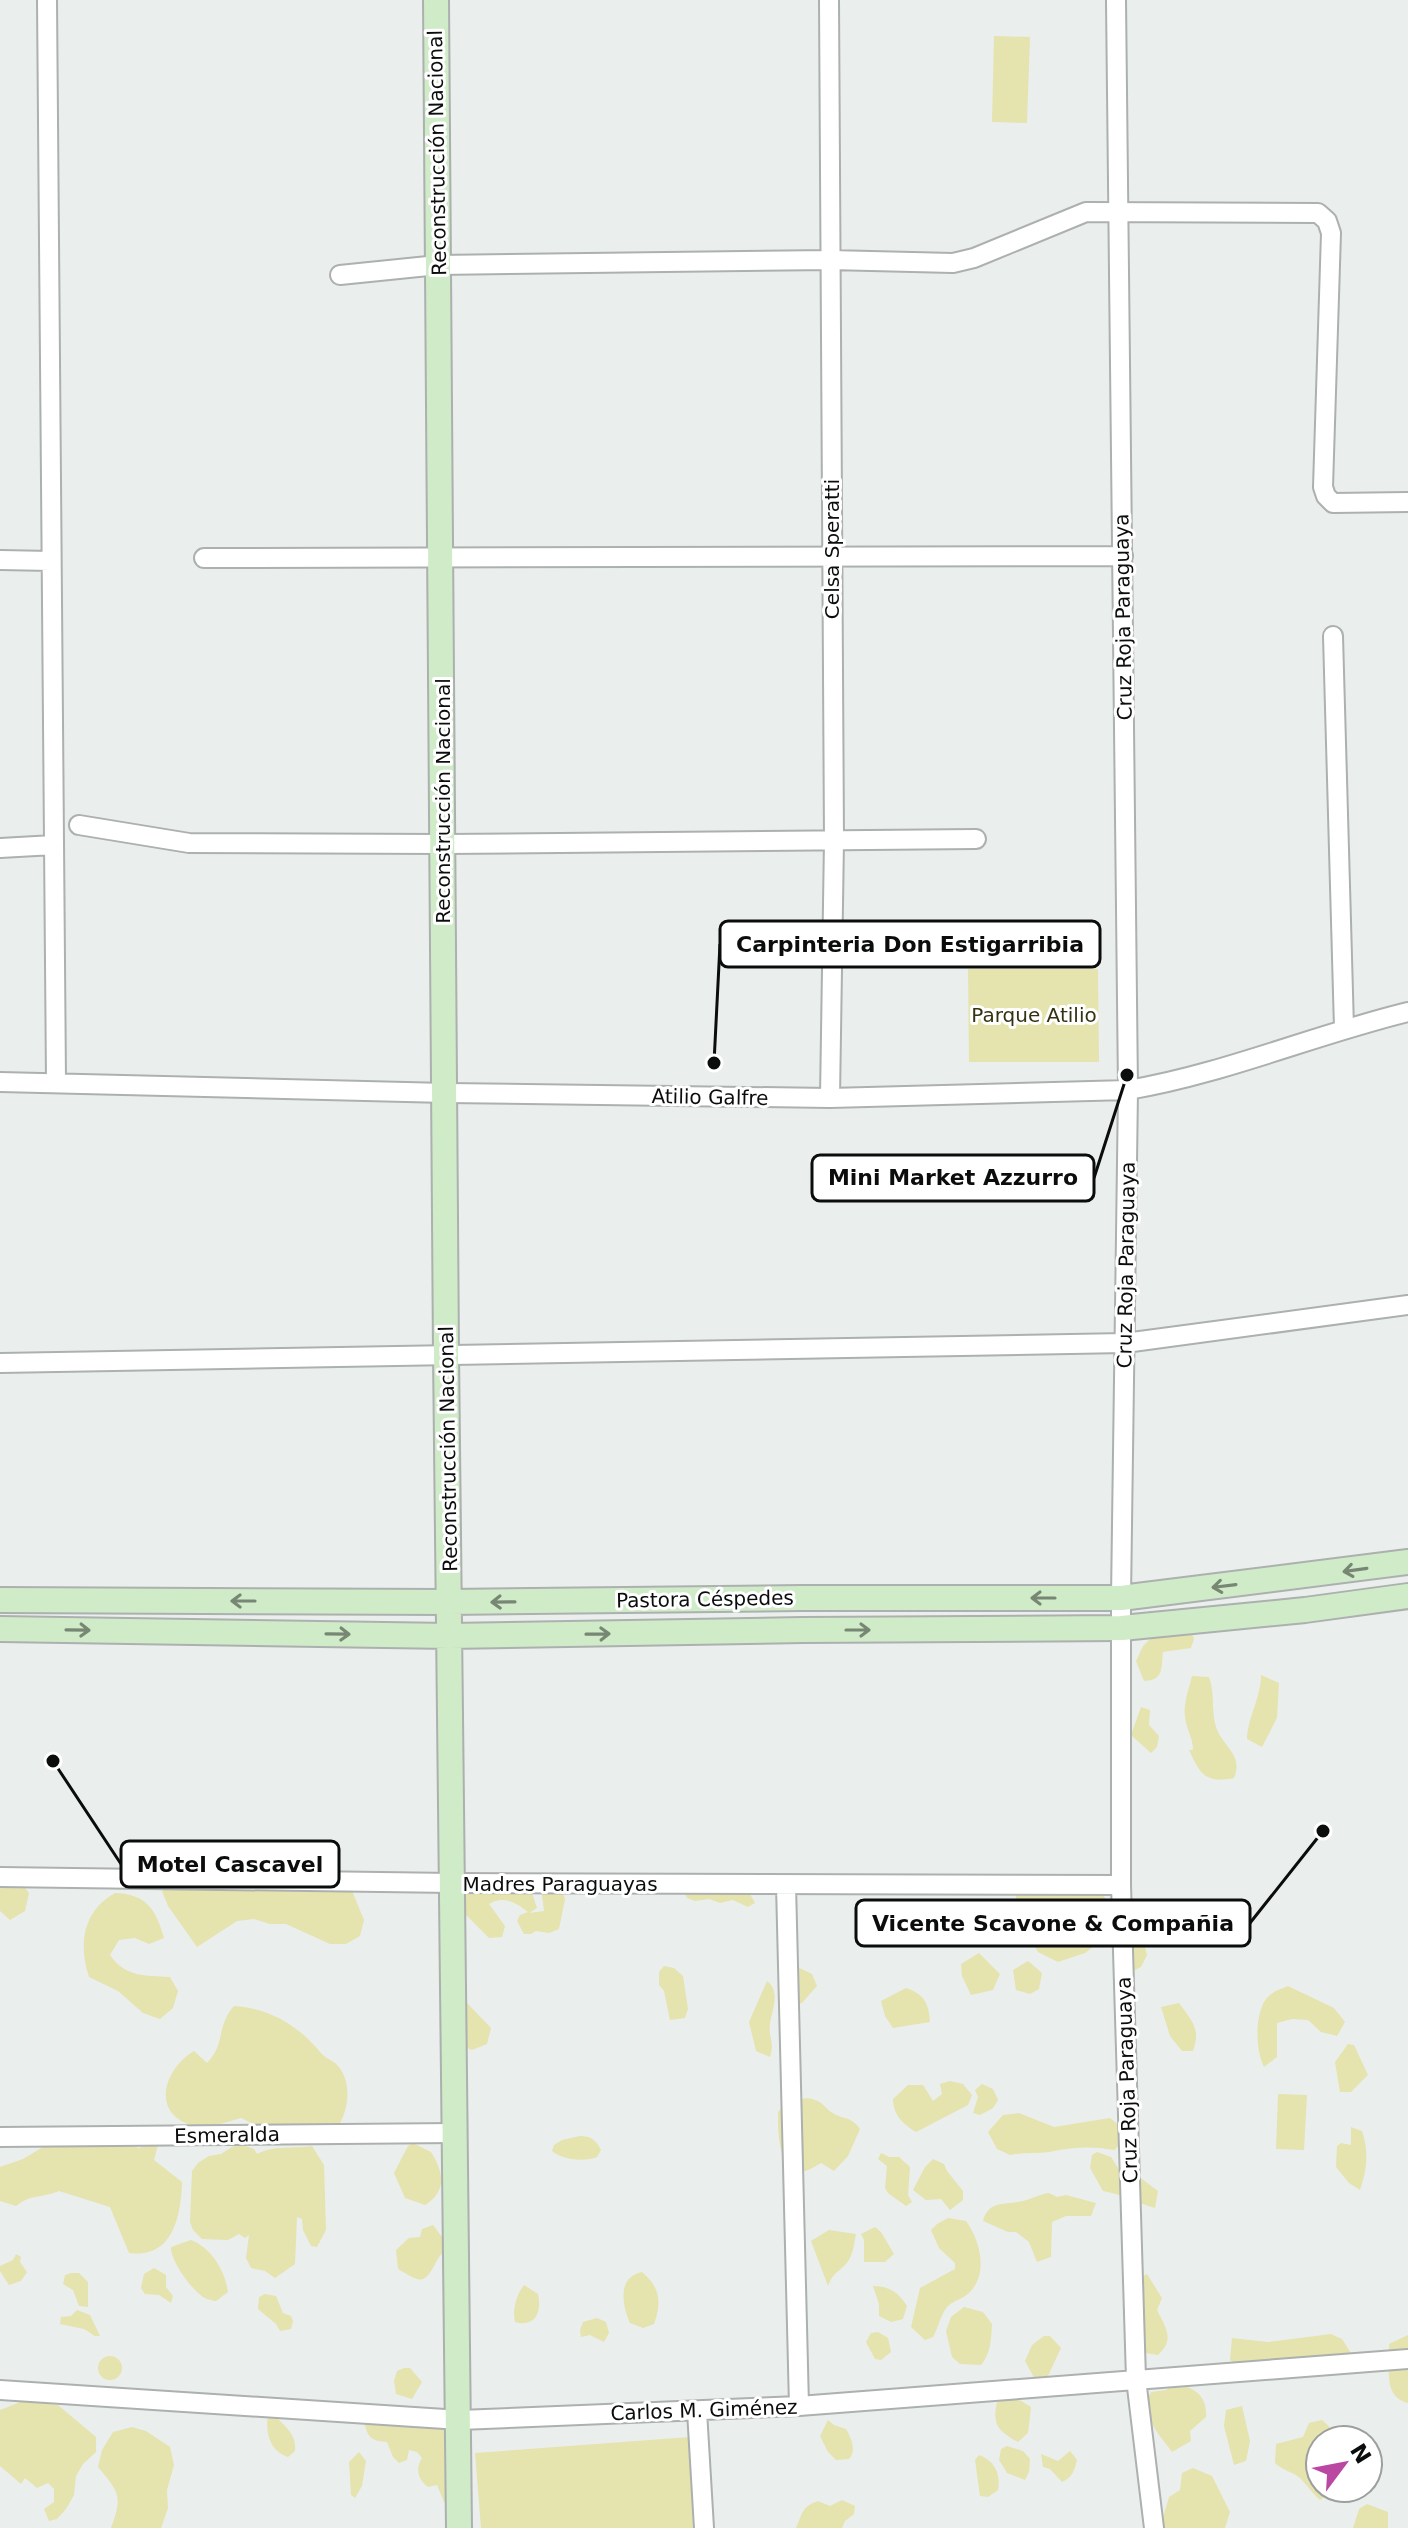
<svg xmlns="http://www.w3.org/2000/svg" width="1408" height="2528" font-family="'DejaVu Sans',sans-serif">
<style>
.green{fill:#e5e3ae}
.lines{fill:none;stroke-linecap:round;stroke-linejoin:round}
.street-casing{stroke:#acb0af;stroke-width:22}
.secondary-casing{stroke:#acb0af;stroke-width:28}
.street{stroke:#fff;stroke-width:18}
.secondary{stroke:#d0ebc8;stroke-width:24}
.oneway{stroke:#778773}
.labels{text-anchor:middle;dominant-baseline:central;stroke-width:6;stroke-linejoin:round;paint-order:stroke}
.street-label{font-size:20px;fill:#0b0c0c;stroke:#fff}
.park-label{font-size:20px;fill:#343311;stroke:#fff}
.leader{fill:none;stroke:#0b0c0c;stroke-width:3}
.callout-dot{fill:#0b0c0c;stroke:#fff;stroke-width:3}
.callout{fill:#fff;stroke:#0b0c0c;stroke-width:3}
.callout-label{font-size:22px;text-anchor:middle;font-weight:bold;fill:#0b0c0c}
</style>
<rect width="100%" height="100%" fill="#eaefed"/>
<!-- green -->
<path class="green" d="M994,36L1030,37L1027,123L992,122Z
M968,969H1098L1099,1062H969Z
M1192,1633L1194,1639L1191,1648L1163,1652C1161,1669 1164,1680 1144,1681L1136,1661L1143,1646L1153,1636H1184Z
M1261,1675L1279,1683L1277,1718L1262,1747L1247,1739C1248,1716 1261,1698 1261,1675Z
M1192,1676L1209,1677C1215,1693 1211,1710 1216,1727C1222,1746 1244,1755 1234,1778C1206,1784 1200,1774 1189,1750H1193C1193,1738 1186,1728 1185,1717C1183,1704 1189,1689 1192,1676Z
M1141,1707L1150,1710L1149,1725L1159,1736L1157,1747L1151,1753L1131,1735Z
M0,1874L19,1880L29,1893L25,1911L10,1920L0,1911Z
M1030,1876L1044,1880L1068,1894L1103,1895L1113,1910L1114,1931L1085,1953L1058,1962L1038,1952L1024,1929L1017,1912L1015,1885Z
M174,1880L348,1881L364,1920L360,1936L346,1944H330L286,1924H270L254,1919L237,1921L197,1947L168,1906L162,1891Z
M744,1883L755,1903L748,1907L733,1900L720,1903L709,1899L695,1901L687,1898L682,1887Z
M516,1886L532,1893L537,1908L529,1913L544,1911L542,1895L547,1888L562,1891L565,1899L559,1929L549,1933L536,1931L531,1934H524L517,1921L520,1915L528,1912C517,1903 503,1895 489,1904L505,1926L502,1937L489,1938L457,1906L459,1888Z
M115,1893C146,1894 156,1909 164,1938L149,1944L135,1938L119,1940L110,1955C126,1978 145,1975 170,1977L178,1991L173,2008L160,2019L143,2013L118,1991L89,1977C78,1944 83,1911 115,1893Z
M1133,1919L1139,1923L1147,1955L1141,1967L1135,1970L1129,1967L1127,1947L1136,1938L1128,1928Z
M979,1953L1000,1974L993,1990L971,1995L962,1976L961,1964Z
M1028,1961L1042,1973L1039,1989L1030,1994L1016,1990L1013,1970Z
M664,1966L674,1968L683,1976L688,2009L685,2018L670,2020L664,1991L659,1985V1972Z
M795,1966L812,1974L817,1986L801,2004L787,1983Z
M767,1981C781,1992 772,2009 770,2024C768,2037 775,2042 770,2057L756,2051L749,2022Z
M1288,1986L1334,2008L1345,2022L1337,2036L1321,2032L1308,2020L1292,2019L1277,2023V2057L1264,2067C1256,2050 1255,2022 1263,2004C1268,1993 1278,1990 1288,1986Z
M906,1988C924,1994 929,2003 930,2022L893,2028L885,2016L881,2001Z
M467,2003L491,2028L487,2044L472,2050L457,2044L455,2015Z
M1179,2003C1192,2021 1201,2029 1193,2051H1182L1170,2036L1161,2007Z
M234,2006C269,2008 298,2025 320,2052C324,2057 329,2059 335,2063C353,2079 349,2109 338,2127L270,2132L241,2118C226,2122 207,2130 191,2125C150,2112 165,2068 194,2051L207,2063C226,2044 216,2026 234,2006Z
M1348,2044L1354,2045L1368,2075L1351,2092H1340L1335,2062Z
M950,2081L963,2084L972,2095L968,2105L916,2132C903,2124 893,2115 893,2099L908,2085H923L933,2101L942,2094L940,2084Z
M982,2084L993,2089L998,2100L993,2108L980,2115L973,2113L978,2097L975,2090Z
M1278,2094L1307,2095L1304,2150L1276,2149Z
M807,2098C823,2101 820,2103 831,2112C842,2120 850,2115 860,2129L848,2156L834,2171L821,2163C817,2165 809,2171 804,2171C777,2175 778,2128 778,2112L787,2102Z
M1019,2113L1054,2127L1110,2118L1120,2126L1121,2144L1114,2150C1091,2146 1072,2147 1049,2152C1036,2154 1024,2152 1010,2155L997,2149L988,2132L1003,2115Z
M1351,2127L1362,2131C1369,2151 1367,2170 1360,2190L1349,2183L1336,2167L1337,2146L1341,2143L1351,2145Z
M580,2136C591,2136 596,2140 601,2150L597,2157C585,2162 562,2160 552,2151L554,2145L562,2140Z
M101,2138L139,2148L159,2141L154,2160L182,2182C181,2216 173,2259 129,2253L110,2207L59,2191C42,2198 31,2194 16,2206L0,2201V2167L23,2159L48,2144Z
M238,2143L254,2149L257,2154C273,2145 294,2149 312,2146L324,2165L326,2230L317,2247L311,2246L303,2230L302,2219L297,2217L295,2264L275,2278L265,2271L251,2268L246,2258L249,2235L245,2238L239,2234L228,2240L202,2239L193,2230L190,2222L192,2171L198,2163L209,2156L221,2154Z
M413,2143L431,2152C443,2171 448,2191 425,2205L405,2198L394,2173L408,2146Z
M1097,2152L1111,2157L1120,2171L1142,2179L1158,2191L1155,2208C1137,2203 1122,2194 1103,2191L1090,2168L1092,2155Z
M881,2153L889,2157H899L910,2167L908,2195L912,2202L906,2206L888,2193L885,2188L887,2166L878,2159Z
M933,2159L944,2164L947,2171L963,2191V2200L950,2210L941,2199L926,2200L913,2190L925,2167Z
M1049,2193L1057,2197L1066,2195L1096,2203L1091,2216H1066L1052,2222L1051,2257L1037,2262L1029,2242L1016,2232H1008L983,2221C988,2200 1006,2205 1023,2201C1032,2199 1040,2194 1049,2193Z
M948,2218L966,2221C980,2240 989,2274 969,2293C963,2299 952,2301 947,2307C941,2314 938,2328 933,2337L925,2340L911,2327L920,2288L955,2269V2263L939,2248L931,2230L937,2224Z
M433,2225L448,2245C444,2251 439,2256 436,2262C424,2287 419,2281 398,2269L396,2250L409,2238L420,2237L422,2229Z
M875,2227L881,2232L894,2254L885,2262H864V2240L861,2234Z
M829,2230L856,2234C854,2244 853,2258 844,2266C835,2275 834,2272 828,2286L811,2241Z
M191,2240C211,2248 225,2270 228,2292L216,2301C214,2301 206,2299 203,2297C192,2290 170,2260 171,2247Z
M16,2254L21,2257L20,2262L27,2272L21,2281L9,2285L0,2271V2266L13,2260Z
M154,2268L166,2275V2287L173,2296L171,2303L159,2295L145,2294L141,2288L144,2274Z
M642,2272C660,2287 662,2302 654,2324L643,2328L630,2323C622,2305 617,2277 642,2272Z
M71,2273H79L88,2282V2307L79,2306L73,2290L63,2284L65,2275Z
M1147,2274L1162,2298L1157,2310C1166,2328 1175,2340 1158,2355L1145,2353L1130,2337L1124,2293L1130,2283Z
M524,2285L538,2294C542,2311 536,2328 515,2322C512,2309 517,2294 524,2285Z
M873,2286C890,2286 899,2293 907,2306L903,2319L891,2322L879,2316V2304Z
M265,2294L276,2296L283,2313L291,2316L293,2321L291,2329L280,2331L276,2324L258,2309L259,2297Z
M964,2307L983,2312L992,2324C991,2339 991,2353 981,2365L960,2364L952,2357L946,2331L951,2317Z
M77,2310L90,2315L100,2336H95L84,2329L60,2324L61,2317L71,2316Z
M597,2318L606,2322L609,2333L604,2342L590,2335L581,2337L580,2330L583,2322Z
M878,2332L888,2338L891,2352L881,2360L875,2359L866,2342L871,2333Z
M1331,2334L1342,2339L1356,2361L1239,2367L1230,2360L1232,2338L1268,2342Z
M1408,2335V2403C1381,2396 1391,2365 1389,2344Z
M1044,2336H1050L1061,2348L1047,2378L1038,2385L1025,2361L1032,2345Z
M98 2368a12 12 0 1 1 24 0a12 12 0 1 1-24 0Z
M404,2368H410L422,2382L412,2399L396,2394L394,2381L397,2371Z
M1177,2383C1195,2389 1207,2395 1206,2417L1190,2431L1191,2441L1172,2452C1159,2434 1139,2415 1151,2392L1166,2390Z
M1010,2394L1031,2407L1028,2433L1018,2442C998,2431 992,2425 997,2402Z
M23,2401L58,2405L96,2437V2452L83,2464L76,2476L74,2495L66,2509L57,2519L49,2521L44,2509L54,2502V2489L48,2483L37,2488L25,2478L21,2484L0,2466V2410Z
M1242,2406L1250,2441L1246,2461L1234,2465L1224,2426L1226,2410Z
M268,2415H274C285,2426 297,2435 295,2451L288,2457C270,2451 265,2433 268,2415Z
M828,2420L834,2425L846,2429C851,2438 857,2450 849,2459L836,2460L828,2452L820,2436Z
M1322,2420L1335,2432L1336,2438L1320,2440V2488H1336L1320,2500C1312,2493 1307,2485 1300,2478C1293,2472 1282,2470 1275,2463L1276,2444L1303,2437L1309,2423Z
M407,2421L438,2425L448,2435L470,2482L471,2497L463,2509L444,2502L437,2485L428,2487C418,2479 415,2470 422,2458L417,2452L409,2450L407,2460L399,2463L393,2457L387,2442C374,2441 368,2439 365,2425Z
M132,2427L146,2431L170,2447L174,2465L167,2490L168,2508L161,2528H111C123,2496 119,2492 98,2467L102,2450L113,2432Z
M690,2437L697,2528H481L475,2453Z
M1007,2446L1023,2451L1030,2459L1029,2472L1025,2480L1007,2473L999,2460L1001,2449Z
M1070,2451L1077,2460C1074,2471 1073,2477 1062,2482L1050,2469L1043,2467L1041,2454L1058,2461Z
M359,2452L366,2461L362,2486L355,2498L351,2495L349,2462Z
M979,2455C995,2461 1001,2474 998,2490L988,2497L980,2496L975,2460Z
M1193,2468L1212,2476L1230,2512L1225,2528H1163L1162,2521L1169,2497L1180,2490L1182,2473Z
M842,2500L855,2506L854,2514L845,2521L842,2528H796C803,2513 801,2507 818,2501L830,2506Z
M1367,2504L1388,2512V2528H1353L1359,2509Z"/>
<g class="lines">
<defs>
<path id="street" d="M47,0L56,1082
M829,0L834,840L830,1098
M1116,0L1128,1090L1121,1598V1885L1136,2379L1154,2528
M340,275L438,265L830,260L953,263L974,258L1086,212L1318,213L1327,221L1331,233L1323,487L1326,496L1333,503L1408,502
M204,558L1123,556
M0,560L51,561
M1333,636L1344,1028
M79,825L189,843L444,844L976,839
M0,848L54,845
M0,1082L446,1093L830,1098L1128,1090C1223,1074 1314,1035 1408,1012
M0,1363L1125,1343L1408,1305
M0,1877L453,1883L1121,1885
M786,1885L799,2406
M0,2137L455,2133
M0,2390L460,2420L799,2406L1408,2359
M697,2411L704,2528"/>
<path id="secondary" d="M436,0L446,1354L459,2528
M0,1600L450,1602L802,1598H1121L1408,1562
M0,1629L450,1636L803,1630L1122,1628L1305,1610L1408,1596"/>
</defs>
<!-- street casing -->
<use href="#street" class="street-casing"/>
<!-- secondary casing -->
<use href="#secondary" class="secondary-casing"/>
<!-- street -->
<use href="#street" class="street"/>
<!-- secondary -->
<use href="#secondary" class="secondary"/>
</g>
<!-- one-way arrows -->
<defs><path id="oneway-shaft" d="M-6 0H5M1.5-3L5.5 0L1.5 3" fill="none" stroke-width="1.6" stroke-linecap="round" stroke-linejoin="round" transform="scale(2)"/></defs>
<g class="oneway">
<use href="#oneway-shaft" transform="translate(1355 1570) rotate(172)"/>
<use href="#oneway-shaft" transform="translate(1224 1586) rotate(173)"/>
<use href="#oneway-shaft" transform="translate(1043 1598) rotate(-180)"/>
<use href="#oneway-shaft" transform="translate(243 1601) rotate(-180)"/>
<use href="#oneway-shaft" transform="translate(503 1602) rotate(179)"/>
<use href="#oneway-shaft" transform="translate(78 1630) rotate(1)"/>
<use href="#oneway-shaft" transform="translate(858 1630)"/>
<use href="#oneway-shaft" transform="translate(338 1634) rotate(1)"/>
<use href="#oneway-shaft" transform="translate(598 1634) rotate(-1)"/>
</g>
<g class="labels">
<!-- street labels -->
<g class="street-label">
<text transform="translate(437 153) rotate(-91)">Reconstrucción Nacional</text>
<text transform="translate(832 549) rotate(-90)">Celsa Speratti</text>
<text transform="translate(1123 617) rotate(-91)">Cruz Roja Paraguaya</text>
<text transform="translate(443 801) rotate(-90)">Reconstrucción Nacional</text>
<text transform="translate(710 1097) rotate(1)">Atilio Galfre</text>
<text transform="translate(1126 1265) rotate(-89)">Cruz Roja Paraguaya</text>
<text transform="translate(448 1449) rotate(-91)">Reconstrucción Nacional</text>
<text transform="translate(705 1599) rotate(-1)">Pastora Céspedes</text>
<text x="560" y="1884">Madres Paraguayas</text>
<text transform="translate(1127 2080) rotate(-92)">Cruz Roja Paraguaya</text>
<text transform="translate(227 2135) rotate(-1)">Esmeralda</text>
<text transform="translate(704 2410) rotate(-2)">Carlos M. Giménez</text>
</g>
<!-- park labels -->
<g class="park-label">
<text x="1034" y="1015">Parque Atilio</text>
</g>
</g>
<!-- callouts -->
<path class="leader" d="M714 1063L720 944M1127 1075L1094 1178M53 1761L121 1864M1323 1831L1250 1923"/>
<g class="callout-dot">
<circle cx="714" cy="1063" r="8"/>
<circle cx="1127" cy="1075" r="8"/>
<circle cx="53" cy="1761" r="8"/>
<circle cx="1323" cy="1831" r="8"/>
</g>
<g class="callout">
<rect x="720" y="921" width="380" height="46" rx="8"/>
<rect x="812" y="1155" width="282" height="46" rx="8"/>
<rect x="121" y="1841" width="218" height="46" rx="8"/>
<rect x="856" y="1900" width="394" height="46" rx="8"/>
</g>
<g class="callout-label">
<text x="910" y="952">Carpinteria Don Estigarribia</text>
<text x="953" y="1185">Mini Market Azzurro</text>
<text x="230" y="1872">Motel Cascavel</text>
<text x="1053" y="1931">Vicente Scavone &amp; Compañia</text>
</g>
<!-- north arrow -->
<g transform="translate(1344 2464) rotate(58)"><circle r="38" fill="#ffffff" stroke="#9d9e9e" stroke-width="2"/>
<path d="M0-6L14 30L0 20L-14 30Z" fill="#ba48a3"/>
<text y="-12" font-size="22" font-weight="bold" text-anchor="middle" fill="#0b0c0c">N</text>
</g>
</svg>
